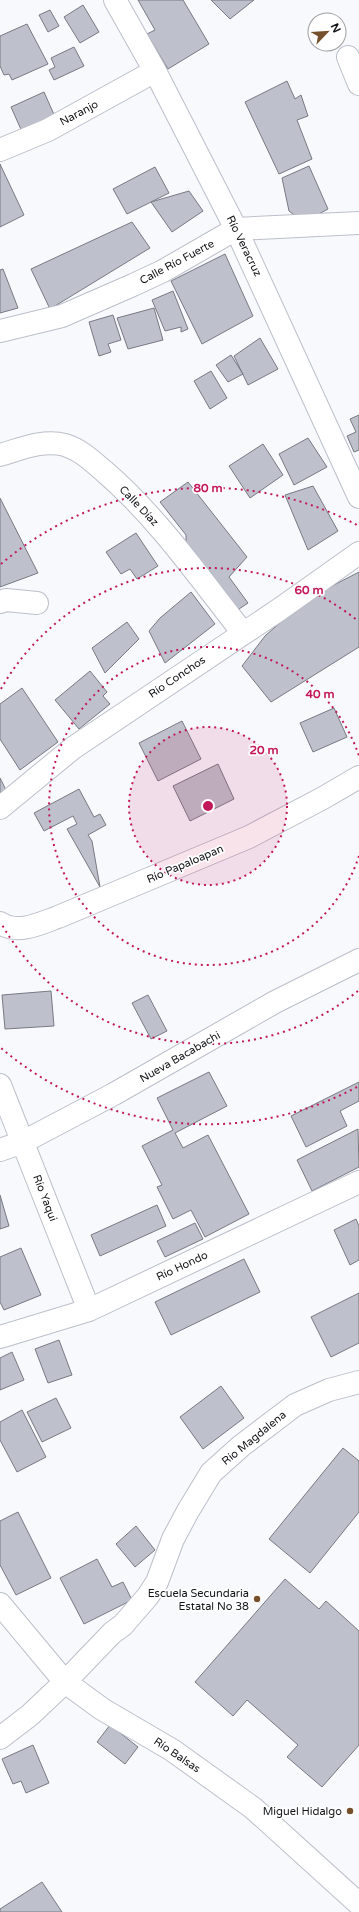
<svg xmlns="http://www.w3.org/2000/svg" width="359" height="1912" font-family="'Varela Round',sans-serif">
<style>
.building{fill:#bec1cb;stroke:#777a83}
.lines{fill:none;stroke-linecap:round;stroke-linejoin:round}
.street-casing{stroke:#bcbfca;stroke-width:24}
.street{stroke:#fff;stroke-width:22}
.ring{fill:none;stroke:#c2185b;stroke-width:2;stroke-dasharray:2 4}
.poi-dot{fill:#76502c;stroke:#fff;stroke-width:1.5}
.labels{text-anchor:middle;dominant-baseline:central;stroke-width:3.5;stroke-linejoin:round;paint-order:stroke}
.street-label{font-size:11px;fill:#131417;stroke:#fff}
.poi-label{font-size:11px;fill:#131417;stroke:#fff;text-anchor:end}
.centre{fill:#c2185b;stroke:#fff;stroke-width:2}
.ring-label{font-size:12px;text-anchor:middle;font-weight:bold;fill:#c2185b;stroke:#fff;stroke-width:3.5;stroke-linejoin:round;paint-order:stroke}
</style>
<rect width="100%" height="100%" fill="#f8f9fd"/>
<!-- building -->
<path class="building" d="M138,0H183L209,44L168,69L147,34L155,30Z
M211,0H254L230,19Z
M83,5L99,32L80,43L64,17Z
M50,10L59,26L48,32L39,15Z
M27,24L48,64L12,80L9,74L4,75L0,66V36Z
M74,47L84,66L54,80L49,70L55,67L51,58Z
M287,81L295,99L301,95L308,116L297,120L312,159L279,174L245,102Z
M44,92L56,119L23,134L11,107Z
M0,164L24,215L0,227Z
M309,166L328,209L304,222L289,211L282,178Z
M155,167L169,193L127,214L113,189Z
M189,191L203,211L172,232L151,202Z
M132,222L150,248L50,309L31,269Z
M225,254L253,316L202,344L171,281Z
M3,269L18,308L0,313V270Z
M173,291L188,329L181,332V327L165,331L152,300Z
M154,308L163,340L128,349L117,318Z
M113,315L121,340L108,344L111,352L99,356L89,322Z
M260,338L278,369L248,385L234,356Z
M231,355L243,374L228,382L216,365Z
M211,371L227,398L210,409L194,381Z
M359,415V450L354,452L347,436L356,432L350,419Z
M308,438L327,467L294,485L279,454Z
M263,444L283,475L250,498L229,466Z
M188,482L247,557L229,577L248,603L236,611L186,551V535L160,502Z
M313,486L338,531L308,550L285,495Z
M0,498L38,573L0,587Z
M136,533L158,566L137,579L130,569L121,574L106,552Z
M359,572V647L271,702L242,666L265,636L293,611L332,586Z
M191,592L215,624L165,663L149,631L160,618Z
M127,622L139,639L105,673L92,648Z
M90,671L107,692L103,696L110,704L79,729L55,700Z
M22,688L58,742L20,770L0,739V704Z
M334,708L347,737L313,752L300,723Z
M182,721L201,759L158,781L139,743Z
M218,764L234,799L190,821L173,786Z
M0,778L6,790L0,793Z
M79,789L94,817L100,814L106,825L88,835L92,841L100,887L67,829L77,824L73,816L44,831L34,813Z
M51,991L54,1026L5,1029L2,995Z
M148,995L167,1031L151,1039L132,1003Z
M209,1072L227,1106L175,1133L183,1148L208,1135L249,1214L205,1237L191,1210L173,1219L157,1187L162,1185L142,1146L173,1130L157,1098Z
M359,1082V1101L340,1111L347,1126L306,1147L291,1116Z
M358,1129L359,1167L312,1191L297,1160Z
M0,1195L9,1226L0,1229Z
M157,1205L166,1226L100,1256L91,1235Z
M356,1219L359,1226V1260L350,1265L334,1230Z
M195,1223L203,1239L165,1257L157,1241Z
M21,1248L41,1295L4,1310L0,1302V1257Z
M244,1259L260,1292L171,1335L155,1302Z
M359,1293V1343L331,1357L311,1317Z
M59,1340L72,1375L48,1383L35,1349Z
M12,1352L24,1380L0,1390V1358Z
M221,1386L244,1418L203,1449L180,1417Z
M56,1398L71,1428L42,1442L27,1412Z
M22,1410L46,1457L17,1472L0,1440V1422Z
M343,1448L359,1461V1512L310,1573L269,1539Z
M18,1512L51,1578L16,1595L0,1565V1521Z
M136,1526L155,1550L135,1567L116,1544Z
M97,1559L112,1587L123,1582L132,1600L84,1624L60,1578Z
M285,1579L319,1609L326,1601L359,1631V1745L322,1787L287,1757L298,1745L247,1700L233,1716L195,1682Z
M110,1725L138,1747L125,1764L97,1742Z
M33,1745L49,1783L26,1793L21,1781L13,1784L2,1759Z
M42,1882L62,1912H0V1909Z"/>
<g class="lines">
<defs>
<path id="street" d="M115,0L155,71L236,229L359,497
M348,57L359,84
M0,150L48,130L155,71
M0,331L62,316L133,285L163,271L236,229L359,223
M0,455C21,449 43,439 65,445C81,450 92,461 105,472C158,518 199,577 243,633
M0,602L6,600L37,603
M0,808L73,748L280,609L359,553
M0,923C18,935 41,923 58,917L249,837L323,798L359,777
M0,1085L89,1310
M0,1150L23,1142L114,1094L275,1002L359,960
M0,1337L89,1310L359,1182
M0,1604L65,1682L102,1709L172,1750L253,1808L359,1904
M0,1738L30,1715L65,1682L112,1633L123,1625L148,1596L157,1582L173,1539L188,1511L211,1473L241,1446L295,1405L329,1390L359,1382"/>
</defs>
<!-- street casing -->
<use href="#street" class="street-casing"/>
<!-- street -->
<use href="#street" class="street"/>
</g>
<!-- distance rings -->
<circle cx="208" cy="806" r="79" fill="#c2185b" fill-opacity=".12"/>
<g class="ring">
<circle cx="208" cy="806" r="79"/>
<path d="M359 856A159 159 0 1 1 359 756"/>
<path d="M358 991A238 238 0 0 1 1 923M1 689A238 238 0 0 1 358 621"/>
<path d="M357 1087A318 318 0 0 1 1 1048M1 564A318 318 0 0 1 357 525"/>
</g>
<!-- markers -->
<g class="poi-dot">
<circle cx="257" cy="1599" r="4"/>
<circle cx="350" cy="1811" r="4"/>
</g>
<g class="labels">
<!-- street labels -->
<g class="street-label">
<text transform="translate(79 113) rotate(-28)">Naranjo</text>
<text transform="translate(244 246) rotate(64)">Río Veracruz</text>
<text transform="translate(177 262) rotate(-28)">Calle Río Fuerte</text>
<text transform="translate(139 506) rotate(46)">Calle Díaz</text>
<text transform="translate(177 677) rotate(-34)">Río Conchos</text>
<text transform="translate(185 864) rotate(-23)">Río Papaloapan</text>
<text transform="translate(180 1057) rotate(-30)">Nueva Bacabachi</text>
<text transform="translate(45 1198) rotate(69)">Río Yaqui</text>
<text transform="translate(182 1266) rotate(-25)">Río Hondo</text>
<text transform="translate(254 1438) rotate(-39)">Río Magdalena</text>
<text transform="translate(177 1755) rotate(34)">Río Balsas</text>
</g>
<!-- poi labels -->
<g class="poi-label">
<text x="249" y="1593">Escuela Secundaria<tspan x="249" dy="13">Estatal No 38</tspan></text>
<text x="342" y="1811">Miguel Hidalgo</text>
</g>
</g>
<circle cx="208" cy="806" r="6" class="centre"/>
<g class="ring-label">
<text x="208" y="492">80 m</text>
<text x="309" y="594">60 m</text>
<text x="320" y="698">40 m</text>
<text x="264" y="754">20 m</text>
</g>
<!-- north arrow -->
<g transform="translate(327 32) rotate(65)"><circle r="19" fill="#ffffff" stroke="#a1a1a2"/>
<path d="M0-3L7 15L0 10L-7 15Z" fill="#76502c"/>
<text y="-6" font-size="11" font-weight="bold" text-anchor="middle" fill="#131417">N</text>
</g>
</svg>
